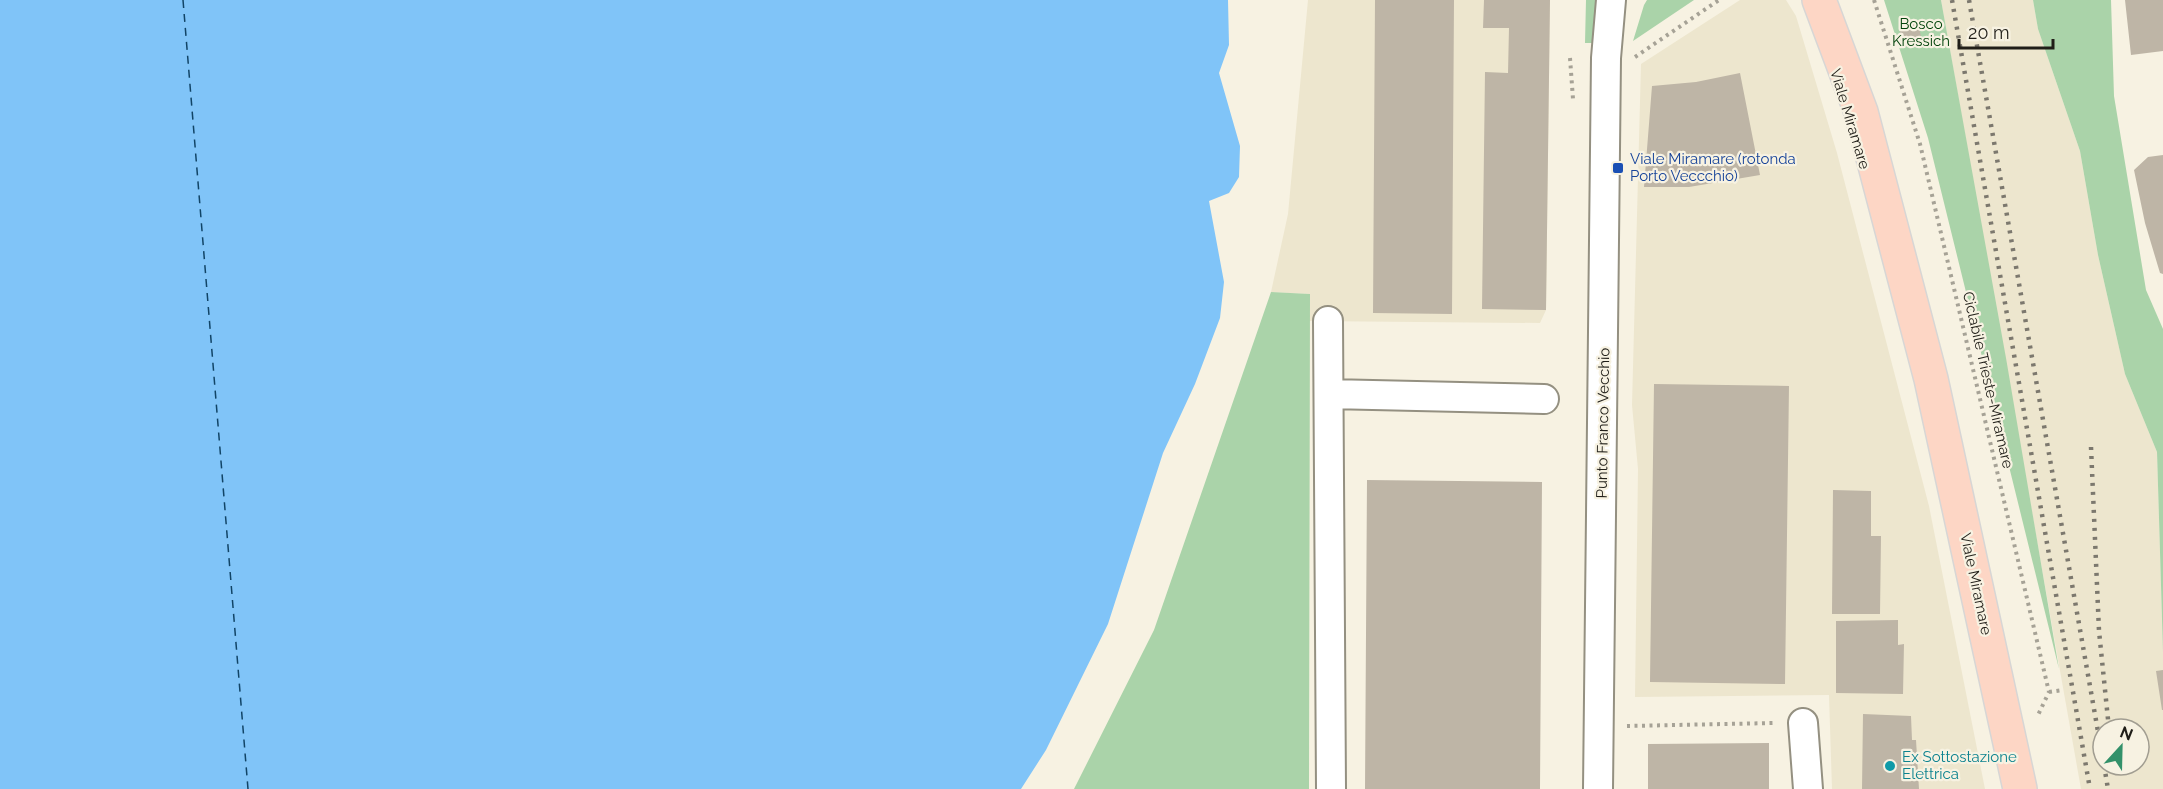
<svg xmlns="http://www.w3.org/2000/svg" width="2163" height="789" font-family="Raleway,sans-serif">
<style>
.built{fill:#ede6ce;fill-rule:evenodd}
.green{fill:#aad3a9}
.water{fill:#80c4f8}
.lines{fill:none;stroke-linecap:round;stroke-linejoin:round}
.ferry{stroke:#146;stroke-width:1.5;stroke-dasharray:8 6;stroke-linecap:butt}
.building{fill:#beb5a6}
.street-casing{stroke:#949081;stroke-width:32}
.primary-casing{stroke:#d7d6d5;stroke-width:36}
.path{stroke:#a6a296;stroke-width:4;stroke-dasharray:3 4.5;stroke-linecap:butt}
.street{stroke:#fff;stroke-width:28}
.primary{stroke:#fdd6c5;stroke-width:33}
.rail{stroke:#7c786e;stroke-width:4.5;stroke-dasharray:3 6;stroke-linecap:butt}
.transit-dot{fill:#1a4fb4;stroke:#f7f2e2;stroke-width:2}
.culture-dot{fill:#0f9aa8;stroke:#f7f2e2;stroke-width:2}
.labels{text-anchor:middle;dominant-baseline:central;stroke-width:4.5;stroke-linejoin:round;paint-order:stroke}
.park-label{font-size:15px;fill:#03440c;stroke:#f7f2e2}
.street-label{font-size:15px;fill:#201e18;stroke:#f7f2e2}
.transit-label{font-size:15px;fill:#164399;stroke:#f7f2e2;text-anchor:start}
.culture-label{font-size:15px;fill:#0d838f;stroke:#f7f2e2;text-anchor:start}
</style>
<rect width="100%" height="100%" fill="#f7f2e2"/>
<!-- built -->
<path class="built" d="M1308,0H1550L1546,310L1540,323L1309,321L1310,294L1271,292L1288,214Z
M1740,0H1786L1796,16L1837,153L1929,506L1985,789H1832L1829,695L1635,697L1638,469L1632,405L1641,64Z
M1941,0H2033L2038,29L2080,151L2098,255L2125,374L2157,452L2163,652V789H2081ZM2103,729H2139V765H2103Z"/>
<!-- green -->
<path class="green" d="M1586,0H1598L1594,43H1585Z
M1647,0H1694L1633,41L1644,5Z
M1884,0H1941L2006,358L2059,669L1928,138Z
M2033,0H2111L2114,96L2146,290L2163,329V652L2157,452L2125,374L2098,255L2080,151L2038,29Z
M1271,292L1310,294L1309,789H1074L1154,630Z"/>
<!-- water -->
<path class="water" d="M0,0H1228L1229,45L1219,73L1240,146L1239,177L1229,193L1209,201L1224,282L1220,318L1195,384L1163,453L1108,624L1046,750L1021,789H0Z"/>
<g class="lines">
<!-- ferry -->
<path class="ferry" d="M183,0L248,789"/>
</g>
<!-- building -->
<path class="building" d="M1375,0H1454L1452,314L1373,313Z
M1484,0H1550L1546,310L1482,309L1485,72L1508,73L1509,28H1483Z
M2125,0H2163V51L2131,55Z
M1918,20L1921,37L1902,44L1899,26Z
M1740,73L1760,175L1689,187H1644L1652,86L1696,82Z
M2163,155V274L2160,273L2145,223L2134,170L2148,157Z
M1654,384L1789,386L1785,684L1650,682Z
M1367,480L1542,482L1540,789H1365Z
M1833,490L1871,491V536H1881L1880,614H1832Z
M1898,620V645L1904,644L1903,694L1836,693V621Z
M2163,670V710H2162L2156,671Z
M1863,714L1911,716L1912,740H1916L1919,789H1862Z
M1769,743V789H1648V744Z"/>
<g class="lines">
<defs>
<path id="street" d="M1328,321L1331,789
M1329,394L1544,399
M1803,723L1808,789
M1598,789L1606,58L1611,0"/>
<path id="primary" d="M1819,0L1861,112L1931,379L2020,789"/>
</defs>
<!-- street casing -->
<use href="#street" class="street-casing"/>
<!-- primary casing -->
<use href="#primary" class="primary-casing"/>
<!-- path -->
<path class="path" d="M1874,0L1920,144L2049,692L2038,715
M1635,57L1719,0
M1570,58L1573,99
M2049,692L2063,690
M1627,726L1773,723"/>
<!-- street -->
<use href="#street" class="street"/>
<!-- primary -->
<use href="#primary" class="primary"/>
<!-- rail -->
<path class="rail" d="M1952,0L2090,789
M1969,0L2103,760
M2091,447L2099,631L2109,729
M2104,765L2108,789"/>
</g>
<!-- markers -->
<rect class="transit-dot" x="1612" y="162" width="12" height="12" rx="3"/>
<circle class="culture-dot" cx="1890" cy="766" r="6"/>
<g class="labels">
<!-- park labels -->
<g class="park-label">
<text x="1921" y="24">Bosco<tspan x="1921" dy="17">Kressich</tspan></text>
</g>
<!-- street labels -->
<g class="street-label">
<text transform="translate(1850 119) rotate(73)">Viale Miramare</text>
<text transform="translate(1988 380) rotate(77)">Ciclabile Trieste-Miramare</text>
<text transform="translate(1603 423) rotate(-89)">Punto Franco Vecchio</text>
<text transform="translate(1976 584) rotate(78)">Viale Miramare</text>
</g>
<!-- transit labels -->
<g class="transit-label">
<text x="1630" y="159">Viale Miramare (rotonda<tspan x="1630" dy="17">Porto Veccchio)</tspan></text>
</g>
<!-- culture labels -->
<g class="culture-label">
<text x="1902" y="757">Ex Sottostazione<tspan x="1902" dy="17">Elettrica</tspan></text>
</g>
</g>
<!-- north arrow -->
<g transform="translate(2121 747) rotate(22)"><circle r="28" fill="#f7f2e2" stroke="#a19d91" stroke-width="1.5"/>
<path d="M0-4.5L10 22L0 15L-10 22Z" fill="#33916a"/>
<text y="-9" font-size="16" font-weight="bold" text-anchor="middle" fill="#201e18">N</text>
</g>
<!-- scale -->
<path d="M1959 39v9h94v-9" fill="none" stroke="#201e18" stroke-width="3"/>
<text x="1968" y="39" font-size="18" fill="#201e18" stroke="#f7f2e2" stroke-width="4.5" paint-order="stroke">20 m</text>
</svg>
